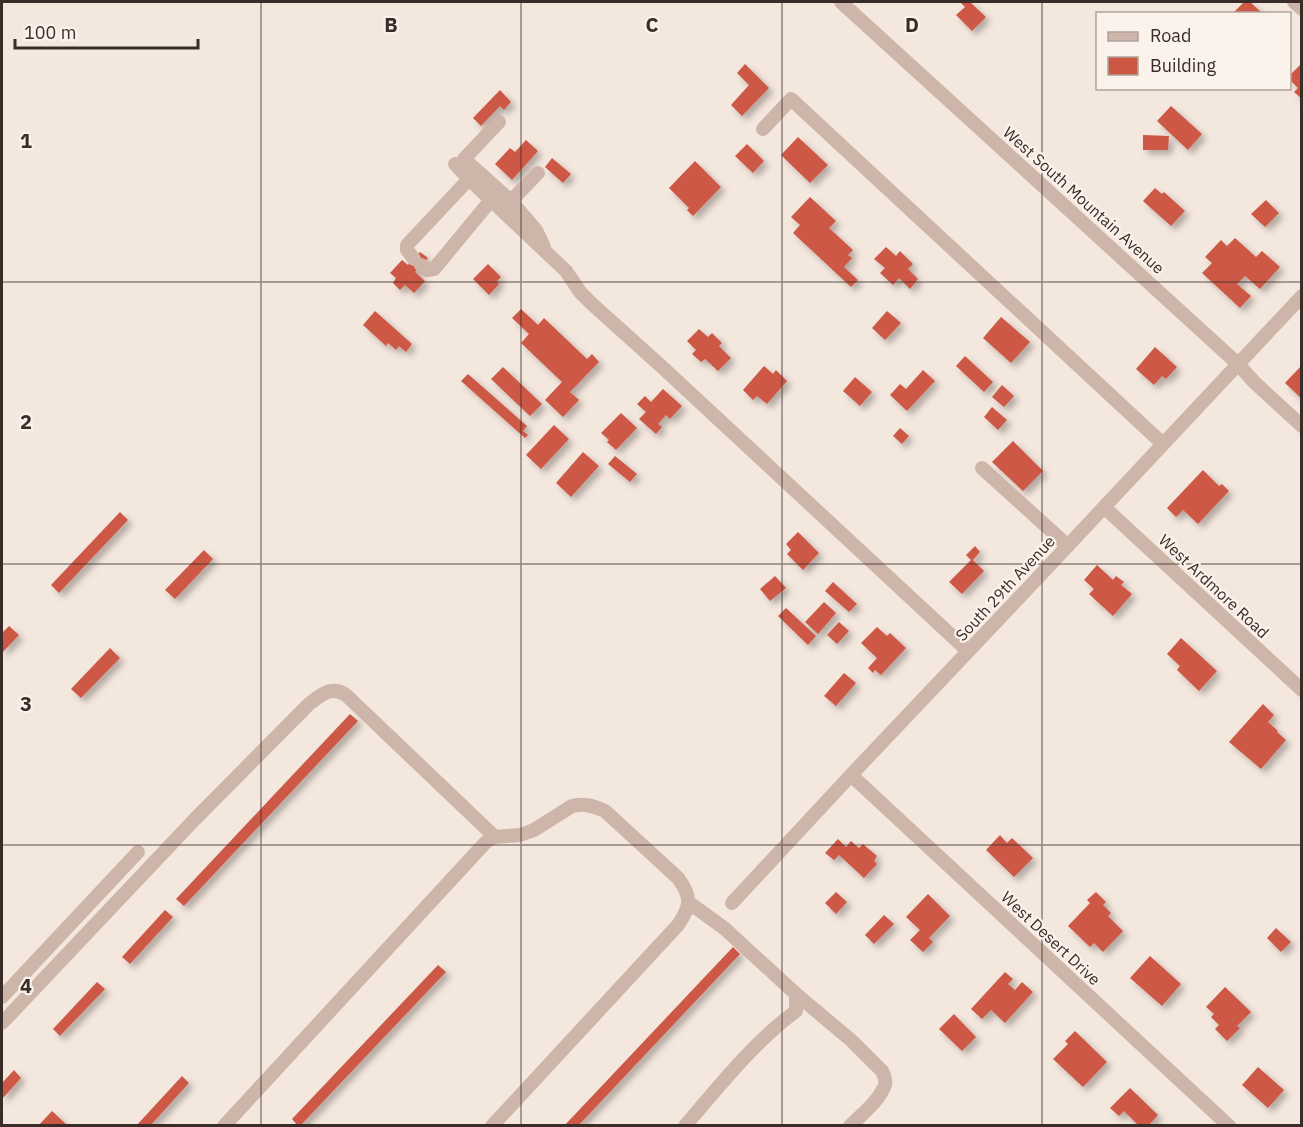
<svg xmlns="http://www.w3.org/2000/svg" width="1303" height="1127" font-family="'IBM Plex Sans',sans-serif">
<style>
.building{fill:#cc5844;filter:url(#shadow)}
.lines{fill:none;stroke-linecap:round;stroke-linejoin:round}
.minor{stroke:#cdb6a9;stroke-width:14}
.grid{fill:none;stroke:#3a2d29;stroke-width:1.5;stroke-opacity:0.55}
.labels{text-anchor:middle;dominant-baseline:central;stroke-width:4.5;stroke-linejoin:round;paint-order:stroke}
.street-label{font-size:16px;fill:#3a2d29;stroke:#fbf2eb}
.grid-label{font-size:20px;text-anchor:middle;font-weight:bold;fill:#3a2d29;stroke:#fbf2eb;stroke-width:4.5;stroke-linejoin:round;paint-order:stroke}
</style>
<defs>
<filter id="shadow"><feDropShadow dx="4.5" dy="4.5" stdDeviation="3" flood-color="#0004"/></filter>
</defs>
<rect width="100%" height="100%" fill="#f4e7de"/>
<!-- building -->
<path class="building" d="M960,2H970L986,17L972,31L956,15L965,7Z
M1244,2H1250L1261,12L1260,14H1232Z
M1302,63V99L1294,92L1298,88L1290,80V75Z
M745,64L769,88L742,116L731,105L749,85L737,73Z
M500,90L511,102L504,110L500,106L481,126L473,118Z
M1171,106L1202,134L1188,150L1157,121Z
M1143,135L1169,136L1168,150H1143Z
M798,137L828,165L810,183L781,155Z
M526,140L538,151L512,180L495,164L510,148L515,152Z
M747,144L764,161L753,173L735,156Z
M552,158L571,174L563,183L545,167Z
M695,161L721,187L693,216L687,210L689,208L669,188Z
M1155,188L1162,194L1164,192L1185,211L1171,226L1143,201Z
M810,197L836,221L829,228L853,250L848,255L852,258L844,267L858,280L851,287L793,233L800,225L791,217Z
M1266,200L1279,213L1265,227L1251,214Z
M1235,238L1256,257L1262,251L1280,267L1260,289L1245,276L1237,284L1251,296L1240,308L1202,273L1212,263L1205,257L1221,240L1227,246Z
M886,247L896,256L900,251L913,264L908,269L918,279L910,289L899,278L893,285L880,273L885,268L874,259Z
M420,252L428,258L415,272L425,281L414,293L405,285L400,290L393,283L396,278L390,273L402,260L408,265Z
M488,264L501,277L497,281L499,284L489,295L473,279Z
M521,309L538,325L544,318L587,359L592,354L599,362L570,392L579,400L563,417L545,400L562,382L521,343L529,334L512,318Z
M375,311L412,344L406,352L399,346L396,350L388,343L386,346L363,325Z
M887,311L901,323L885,340L872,328Z
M1001,317L1030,342L1011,363L983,338Z
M699,329L708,337L712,333L722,343L719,346L731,358L718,371L705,359L701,362L692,354L696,350L687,341Z
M1155,347L1177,367L1166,379L1162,376L1154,385L1136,369Z
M965,356L993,382L984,392L956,366Z
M1302,365V399L1285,383Z
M764,366L773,374L776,370L787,381L767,404L757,396L753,400L743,390Z
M503,367L542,404L530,416L491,379Z
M923,370L935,381L907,411L890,395L900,384L906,389Z
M468,374L527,426L523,431L528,435L525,438L461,381Z
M855,377L872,392L860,406L843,391Z
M1002,385L1014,396L1004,407L992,397Z
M663,389L682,406L670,419L666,415L658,424L662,427L656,434L639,419L646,412L637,404L645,396L651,402Z
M992,407L1007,420L998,430L984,417Z
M621,413L637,428L616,450L607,442L609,440L601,433Z
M554,425L569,439L541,469L526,455Z
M900,428L909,436L902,444L893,436Z
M1013,441L1043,471L1023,491L992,462Z
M583,452L599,466L571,497L556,483Z
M615,456L637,474L630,482L608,464Z
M1203,470L1219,486L1222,484L1229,491L1198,524L1183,510L1176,517L1167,508Z
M120,512L128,520L59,593L51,585Z
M798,532L819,553L803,570L787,554L791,550L786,544Z
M975,546L980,552L973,560L984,571L962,594L949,582L971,560L966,555Z
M204,550L213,559L175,599L165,590Z
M1097,565L1113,580L1116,576L1124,582L1121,585L1132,594L1113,616L1089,594L1094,589L1084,580Z
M775,576L786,588L770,601L760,589Z
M833,582L857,604L849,612L825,591Z
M824,602L836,613L818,634L805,622Z
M786,608L816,636L808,645L778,616Z
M839,622L849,631L837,644L827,635Z
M9,626L19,635L2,653V633Z
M877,627L887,636L890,633L906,648L881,675L875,670L873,673L868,668L877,658L861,643Z
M1181,638L1217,671L1199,691L1177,670L1180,666L1167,654Z
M110,648L120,658L81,698L71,689Z
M844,673L856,683L836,706L824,696Z
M1263,704L1274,715L1268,722L1278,731L1277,732L1286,740L1261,769L1229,742Z
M350,714L358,721L184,906L176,899Z
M1000,835L1007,843L1012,838L1033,858L1014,877L986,850Z
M838,839L846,847L851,841L859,848L863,844L877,856L874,861L877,864L864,878L839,855L834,860L825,853Z
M836,892L847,902L836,914L825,903Z
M1096,892L1106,902L1103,905L1111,913L1108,916L1123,931L1103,952L1094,943L1090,947L1068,926L1090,903L1087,900Z
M928,894L950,916L929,938L933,942L923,952L910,940L920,930L906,917Z
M165,910L173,917L130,964L122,957Z
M884,915L894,924L874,944L865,935Z
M1276,928L1291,942L1281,952L1267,938Z
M733,947L740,954L578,1126H564Z
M1150,956L1181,984L1162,1006L1130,978Z
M438,965L446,972L300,1126H298L292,1119Z
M1005,972L1013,979L1008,984L1015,990L1022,982L1033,992L1005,1023L991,1010L982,1019L971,1009Z
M97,982L105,989L60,1036L53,1029Z
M1225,987L1251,1012L1237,1026L1240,1028L1227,1041L1215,1029L1219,1025L1211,1017L1214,1014L1206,1007Z
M954,1014L976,1037L962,1051L939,1029Z
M1075,1031L1107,1062L1083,1087L1053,1059L1068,1044L1065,1041Z
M1258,1067L1284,1090L1268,1108L1242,1085Z
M14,1070L21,1078L2,1099V1083Z
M182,1076L189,1083L150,1126H136Z
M1130,1088L1158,1115L1148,1126H1139L1124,1111L1119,1116L1110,1108Z
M52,1111L68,1126H38Z"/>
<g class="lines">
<!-- minor -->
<path class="minor" d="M841,2L1238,364L1254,382L1302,426
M1294,2L1302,9
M499,122L464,159L511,201
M763,129L791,99L1163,444
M538,173L511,201L536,230L544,247
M469,179L491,200
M414,259L407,250V245L469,179L455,164
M421,265L427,270L434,269L491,200L566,271L580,292L592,304L661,366L968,651
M982,468L1068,546
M1104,507L1302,690
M851,775L1229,1126
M688,902L724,928L796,994L852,1041L882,1071C884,1075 886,1080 885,1085C879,1101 862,1114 850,1126
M732,903L851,775L1031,585L1302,296
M2,997L138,852
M2,1023L195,819L309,704C321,695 331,685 346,695L495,837
M224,1126L485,843L490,839L495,837L520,835L534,830L572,806C585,803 594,806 605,811L678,878C692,897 691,906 678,925L492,1126
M685,1126C720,1085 753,1043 796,1011V994"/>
</g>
<!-- grid -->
<path class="grid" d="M261,2V1126M521,2V1126M782,2V1126M1042,2V1126M2,282H1302M2,564H1302M2,845H1302"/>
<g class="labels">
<!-- street labels -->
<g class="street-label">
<text transform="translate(1084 200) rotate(42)">West South Mountain Avenue</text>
<text transform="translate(1214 586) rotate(43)">West Ardmore Road</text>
<text transform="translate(1005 588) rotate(-47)">South 29th Avenue</text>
<text transform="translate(1051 938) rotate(43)">West Desert Drive</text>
</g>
</g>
<g class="grid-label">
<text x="391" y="32">B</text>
<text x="652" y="32">C</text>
<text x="912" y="32">D</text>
<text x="26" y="148">1</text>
<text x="26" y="429">2</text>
<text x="26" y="711">3</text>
<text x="26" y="993">4</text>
</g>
<!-- border -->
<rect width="1303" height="1127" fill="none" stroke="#3a2d29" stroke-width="6"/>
<!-- legend -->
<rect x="1096" y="12" width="195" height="78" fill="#fbf2eb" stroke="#aea39d" stroke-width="1.5"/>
<rect x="1108" y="32" width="30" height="9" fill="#cdb6a9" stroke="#aea39d" stroke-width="1.5"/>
<text x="1150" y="42" font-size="18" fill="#3a2d29">Road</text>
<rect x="1108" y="57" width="30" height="18" fill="#cc5844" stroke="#aea39d" stroke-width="1.5"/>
<text x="1150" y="72" font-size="18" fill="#3a2d29">Building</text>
<!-- scale -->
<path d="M15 39v9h183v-9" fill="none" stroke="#3a2d29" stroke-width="3"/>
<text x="24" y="39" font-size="18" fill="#3a2d29" stroke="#fbf2eb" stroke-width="4.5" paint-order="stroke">100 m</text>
</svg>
